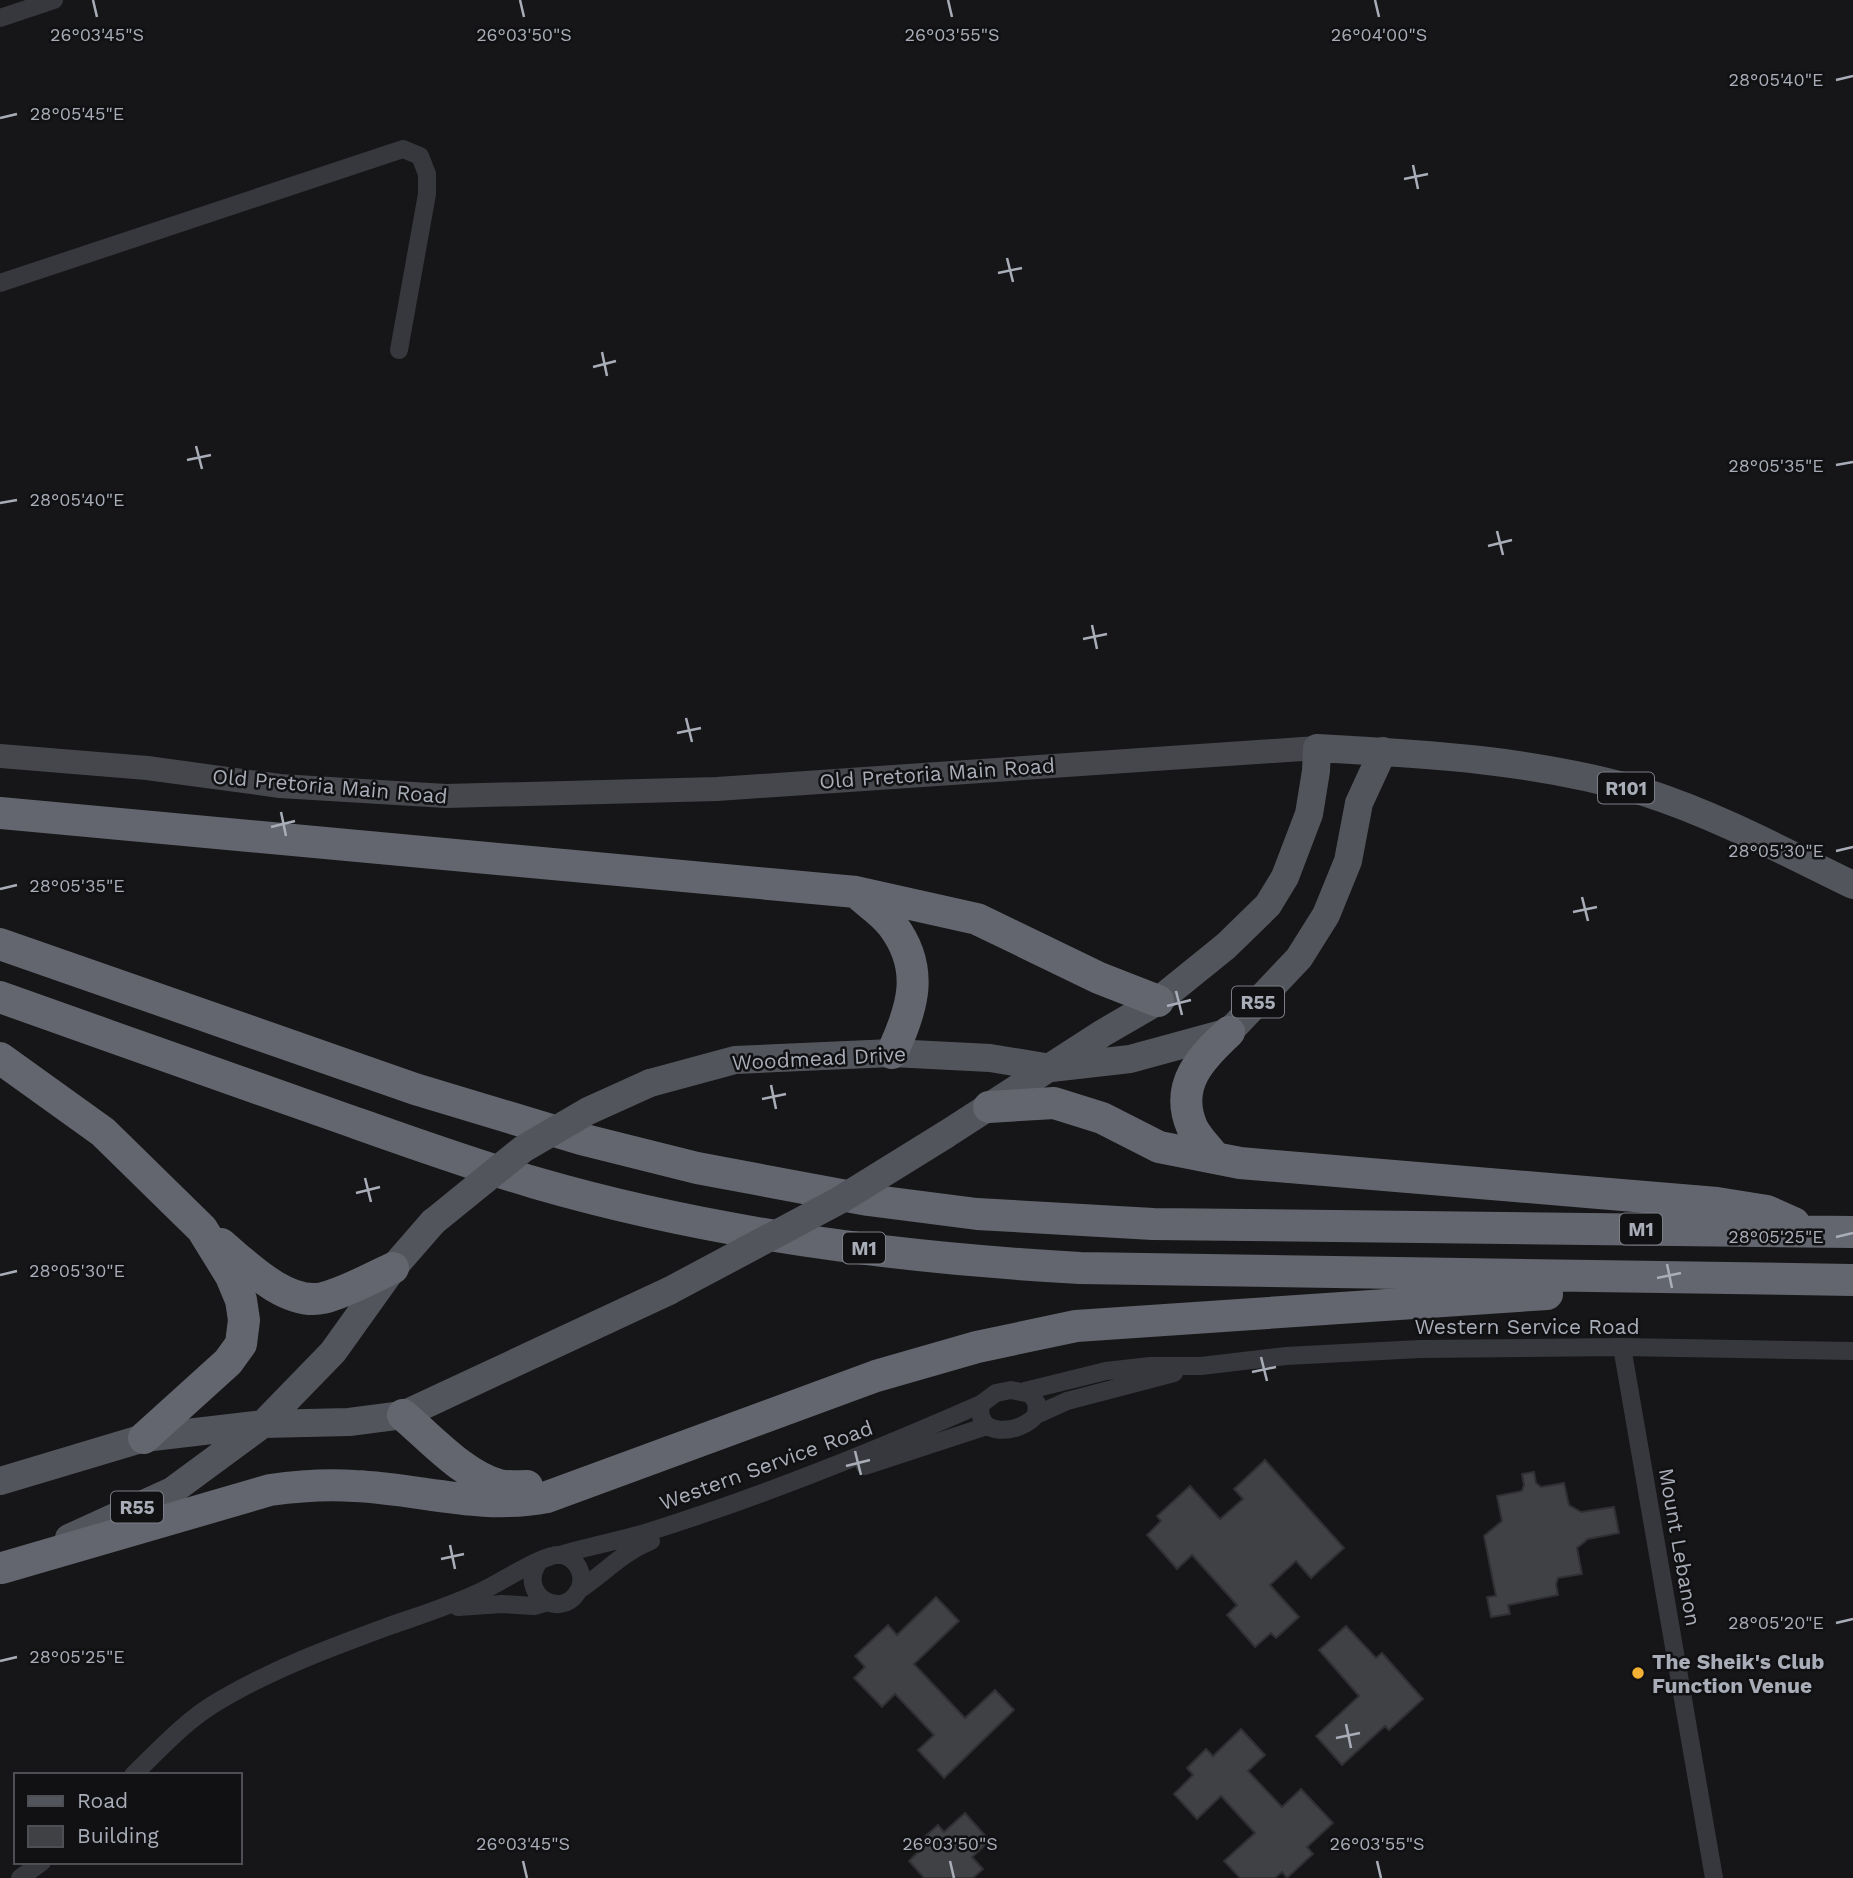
<svg xmlns="http://www.w3.org/2000/svg" width="1853" height="1878" font-family="'Work Sans',sans-serif">
<style>
.building{fill:#404145;stroke:#303034;stroke-width:2}
.lines{fill:none;stroke-linecap:round;stroke-linejoin:round}
.street{stroke:#37383d;stroke-width:18}
.secondary{stroke:#45474d;stroke-width:24}
.primary{stroke:#53555c;stroke-width:28}
.highway{stroke:#63666e;stroke-width:32}
.primary-bridge{stroke:#53555c;stroke-width:28}
.ticks{fill:none;stroke:#a8adb8;stroke-width:2.5}
.poi-dot{fill:#f2b134;stroke:#111113;stroke-width:2.5}
.labels{text-anchor:middle;dominant-baseline:central;stroke-width:5;stroke-linejoin:round;paint-order:stroke}
.shield{fill:#111113;stroke:#7b7e86;stroke-width:2}
.shield-label{font-size:19px;font-weight:bold;fill:#a8adb8}
.street-label{font-size:21px;fill:#a8adb8;stroke:#111113}
.poi-label{font-size:21px;font-weight:bold;fill:#a8adb8;stroke:#111113;text-anchor:start}
.ticks-label{font-size:18px;text-anchor:middle;fill:#a8adb8;stroke:#111113;stroke-width:5;stroke-linejoin:round;paint-order:stroke}
</style>
<rect width="100%" height="100%" fill="#161618"/>
<!-- building -->
<path class="building" d="M1265,1460L1344,1548L1311,1578L1296,1561L1270,1585L1299,1617L1276,1638L1271,1633L1255,1647L1227,1615L1237,1605L1192,1555L1177,1569L1147,1535L1161,1521L1157,1516L1190,1486L1220,1519L1243,1499L1234,1489Z
M1534,1472L1536,1483L1541,1487L1564,1483L1569,1505L1581,1512L1614,1507L1619,1533L1588,1539L1577,1548L1582,1574L1558,1578L1556,1584L1558,1595L1508,1605L1510,1614L1491,1617L1487,1597L1496,1596L1484,1536L1502,1521L1497,1496L1522,1491L1524,1485L1522,1474Z
M936,1597L959,1621L914,1664L965,1718L995,1690L1014,1710L944,1778L918,1750L934,1735L895,1694L882,1707L854,1678L865,1667L855,1656L888,1625L897,1635Z
M1346,1626L1376,1658L1382,1653L1423,1699L1389,1730L1385,1726L1342,1765L1316,1736L1359,1696L1319,1650Z
M1241,1729L1265,1755L1248,1771L1282,1807L1301,1789L1333,1823L1307,1847L1313,1854L1287,1878L1282,1872L1275,1878H1240L1224,1861L1255,1833L1221,1796L1197,1819L1174,1794L1193,1775L1187,1768L1206,1749L1213,1756Z
M965,1813L990,1841L972,1857L983,1869L973,1878H924L909,1861L924,1846L919,1842L938,1825L944,1832Z"/>
<g class="lines">
<!-- street -->
<path class="street" d="M0,18L54,0
M0,283L403,149L420,156L427,174V194L399,350
M1622,1347L1714,1878
M1011,1390L1031,1394L1037,1404L1036,1415C1020,1435 974,1438 981,1404L996,1393Z
M1025,1391L1106,1371L1150,1366H1201L1286,1356L1420,1349L1622,1347L1853,1351
M1036,1415L1067,1401L1174,1373
M865,1466L987,1426
M560,1555C589,1546 619,1541 648,1532C763,1496 872,1452 981,1404
M579,1590C605,1573 621,1553 651,1541
M458,1607L502,1604L534,1606L548,1602
M133,1775C160,1749 185,1721 217,1702C272,1669 332,1647 392,1625C424,1614 456,1604 486,1589C503,1581 546,1552 562,1555C579,1559 587,1579 577,1593C559,1620 518,1593 538,1563
M20,1878L42,1862"/>
<!-- secondary -->
<path class="secondary" d="M0,756L147,768L280,786L446,796L717,789L1317,748"/>
<!-- primary -->
<path class="primary" d="M650,1083L735,1060L892,1053L990,1058L1051,1068L1130,1059L1229,1032L1299,958L1326,915L1348,861L1359,803L1383,751
M945,1135L1103,1033L1158,1001L1226,946L1268,905L1285,877L1309,814L1316,771L1317,748C1428,754 1537,760 1644,792C1716,815 1785,852 1853,885
M0,1481L144,1438L263,1424L349,1422L403,1415L669,1291
M69,1538L172,1491L263,1424L333,1352L393,1268L433,1222"/>
<!-- highway -->
<path class="highway" d="M0,813L856,892L977,919L1099,978L1158,1001
M857,893C868,903 884,913 893,926C925,969 913,1008 892,1053
M0,944L415,1089L581,1139L697,1168L868,1200L977,1214L1153,1224L1853,1232
M0,997C113,1037 226,1078 339,1117C404,1140 470,1164 536,1183C712,1234 897,1258 1080,1268L1853,1280
M0,1058L103,1132L202,1229L231,1276L241,1300L244,1320L241,1344L228,1362L144,1438
M989,1107L1054,1103L1102,1118L1159,1147L1240,1163L1717,1203L1767,1211L1794,1223
M1215,1158C1208,1148 1197,1138 1192,1127C1174,1085 1201,1058 1229,1032
M221,1244C247,1266 287,1306 323,1298C347,1292 371,1278 393,1268
M403,1415C430,1438 464,1476 499,1485C508,1487 518,1486 527,1486
M2,1568L270,1490C298,1486 327,1484 355,1486C422,1489 479,1510 547,1497L876,1376L977,1347L1076,1326L1547,1294"/>
<!-- primary-bridge -->
<path class="primary-bridge" d="M433,1222L523,1149L588,1111L650,1083
M669,1291L840,1200L945,1135"/>
</g>
<!-- ticks -->
<path class="ticks" d="M93,0L97,17M520,0L524,17M948,0L952,17M1375,0L1379,17M1836,80L1853,76M0,118L17,114M1413,165L1418,189M1404,179L1428,174M1007,258L1013,282M998,273L1022,268M602,352L607,376M593,367L616,361M196,446L202,469M187,460L211,455M1836,465L1853,462M0,503L17,500M1497,531L1503,555M1488,546L1512,540M1092,625L1097,649M1083,639L1107,634M686,718L692,742M677,733L701,728M281,812L286,836M271,827L295,821M1836,851L1853,847M0,889L17,885M1582,897L1588,921M1573,912L1597,907M1176,991L1182,1015M1167,1006L1191,1000M771,1085L776,1109M762,1099L786,1094M365,1178L371,1202M356,1193L380,1187M1836,1237L1853,1233M1667,1264L1672,1288M0,1275L17,1271M1657,1278L1681,1273M1261,1357L1267,1381M1252,1372L1276,1367M855,1451L861,1475M846,1466L870,1460M450,1545L455,1569M441,1559L464,1554M1836,1623L1853,1619M0,1661L17,1657M1346,1724L1351,1748M1336,1738L1360,1733M523,1861L527,1878M950,1861L954,1878M1377,1861L1381,1878"/>
<!-- markers -->
<circle class="poi-dot" cx="1638" cy="1673" r="7"/>
<g class="labels">
<!-- shield labels -->
<g class="shield">
<rect x="1598" y="772.5" width="56" height="31" rx="5"/>
<rect x="1232" y="986.5" width="52" height="31" rx="5"/>
<rect x="1620" y="1213.5" width="42" height="31" rx="5"/>
<rect x="843" y="1232.5" width="42" height="31" rx="5"/>
<rect x="111" y="1491.5" width="52" height="31" rx="5"/>
</g>
<g class="shield-label">
<text x="1626" y="788">R101</text>
<text x="1258" y="1002">R55</text>
<text x="1641" y="1229">M1</text>
<text x="864" y="1248">M1</text>
<text x="137" y="1507">R55</text>
</g>
<!-- street labels -->
<g class="street-label">
<text transform="translate(937 773) rotate(-4)">Old Pretoria Main Road</text>
<text transform="translate(330 786) rotate(5)">Old Pretoria Main Road</text>
<text transform="translate(819 1058) rotate(-3)">Woodmead Drive</text>
<text x="1527" y="1326">Western Service Road</text>
<text transform="translate(766 1465) rotate(-20)">Western Service Road</text>
<text transform="translate(1680 1547) rotate(80)">Mount Lebanon</text>
</g>
<!-- poi labels -->
<g class="poi-label">
<text x="1652" y="1661">The Sheik's Club<tspan x="1652" dy="24">Function Venue</tspan></text>
</g>
</g>
<g class="ticks-label">
<text x="97" y="41">26°03'45"S</text>
<text x="524" y="41">26°03'50"S</text>
<text x="952" y="41">26°03'55"S</text>
<text x="1379" y="41">26°04'00"S</text>
<text x="1776" y="86">28°05'40"E</text>
<text x="77" y="120">28°05'45"E</text>
<text x="1776" y="472">28°05'35"E</text>
<text x="77" y="506">28°05'40"E</text>
<text x="1776" y="857">28°05'30"E</text>
<text x="77" y="892">28°05'35"E</text>
<text x="1776" y="1243">28°05'25"E</text>
<text x="77" y="1277">28°05'30"E</text>
<text x="1776" y="1629">28°05'20"E</text>
<text x="77" y="1663">28°05'25"E</text>
<text x="523" y="1850">26°03'45"S</text>
<text x="950" y="1850">26°03'50"S</text>
<text x="1377" y="1850">26°03'55"S</text>
</g>
<!-- legend -->
<rect x="14" y="1773" width="228" height="91" fill="#111113" stroke="#4d4f55" stroke-width="2"/>
<rect x="28" y="1796" width="35" height="10" fill="#53555c" stroke="#4d4f55" stroke-width="2"/>
<text x="77" y="1808" font-size="21" fill="#a8adb8">Road</text>
<rect x="28" y="1826" width="35" height="21" fill="#404145" stroke="#4d4f55" stroke-width="2"/>
<text x="77" y="1843" font-size="21" fill="#a8adb8">Building</text>
</svg>
